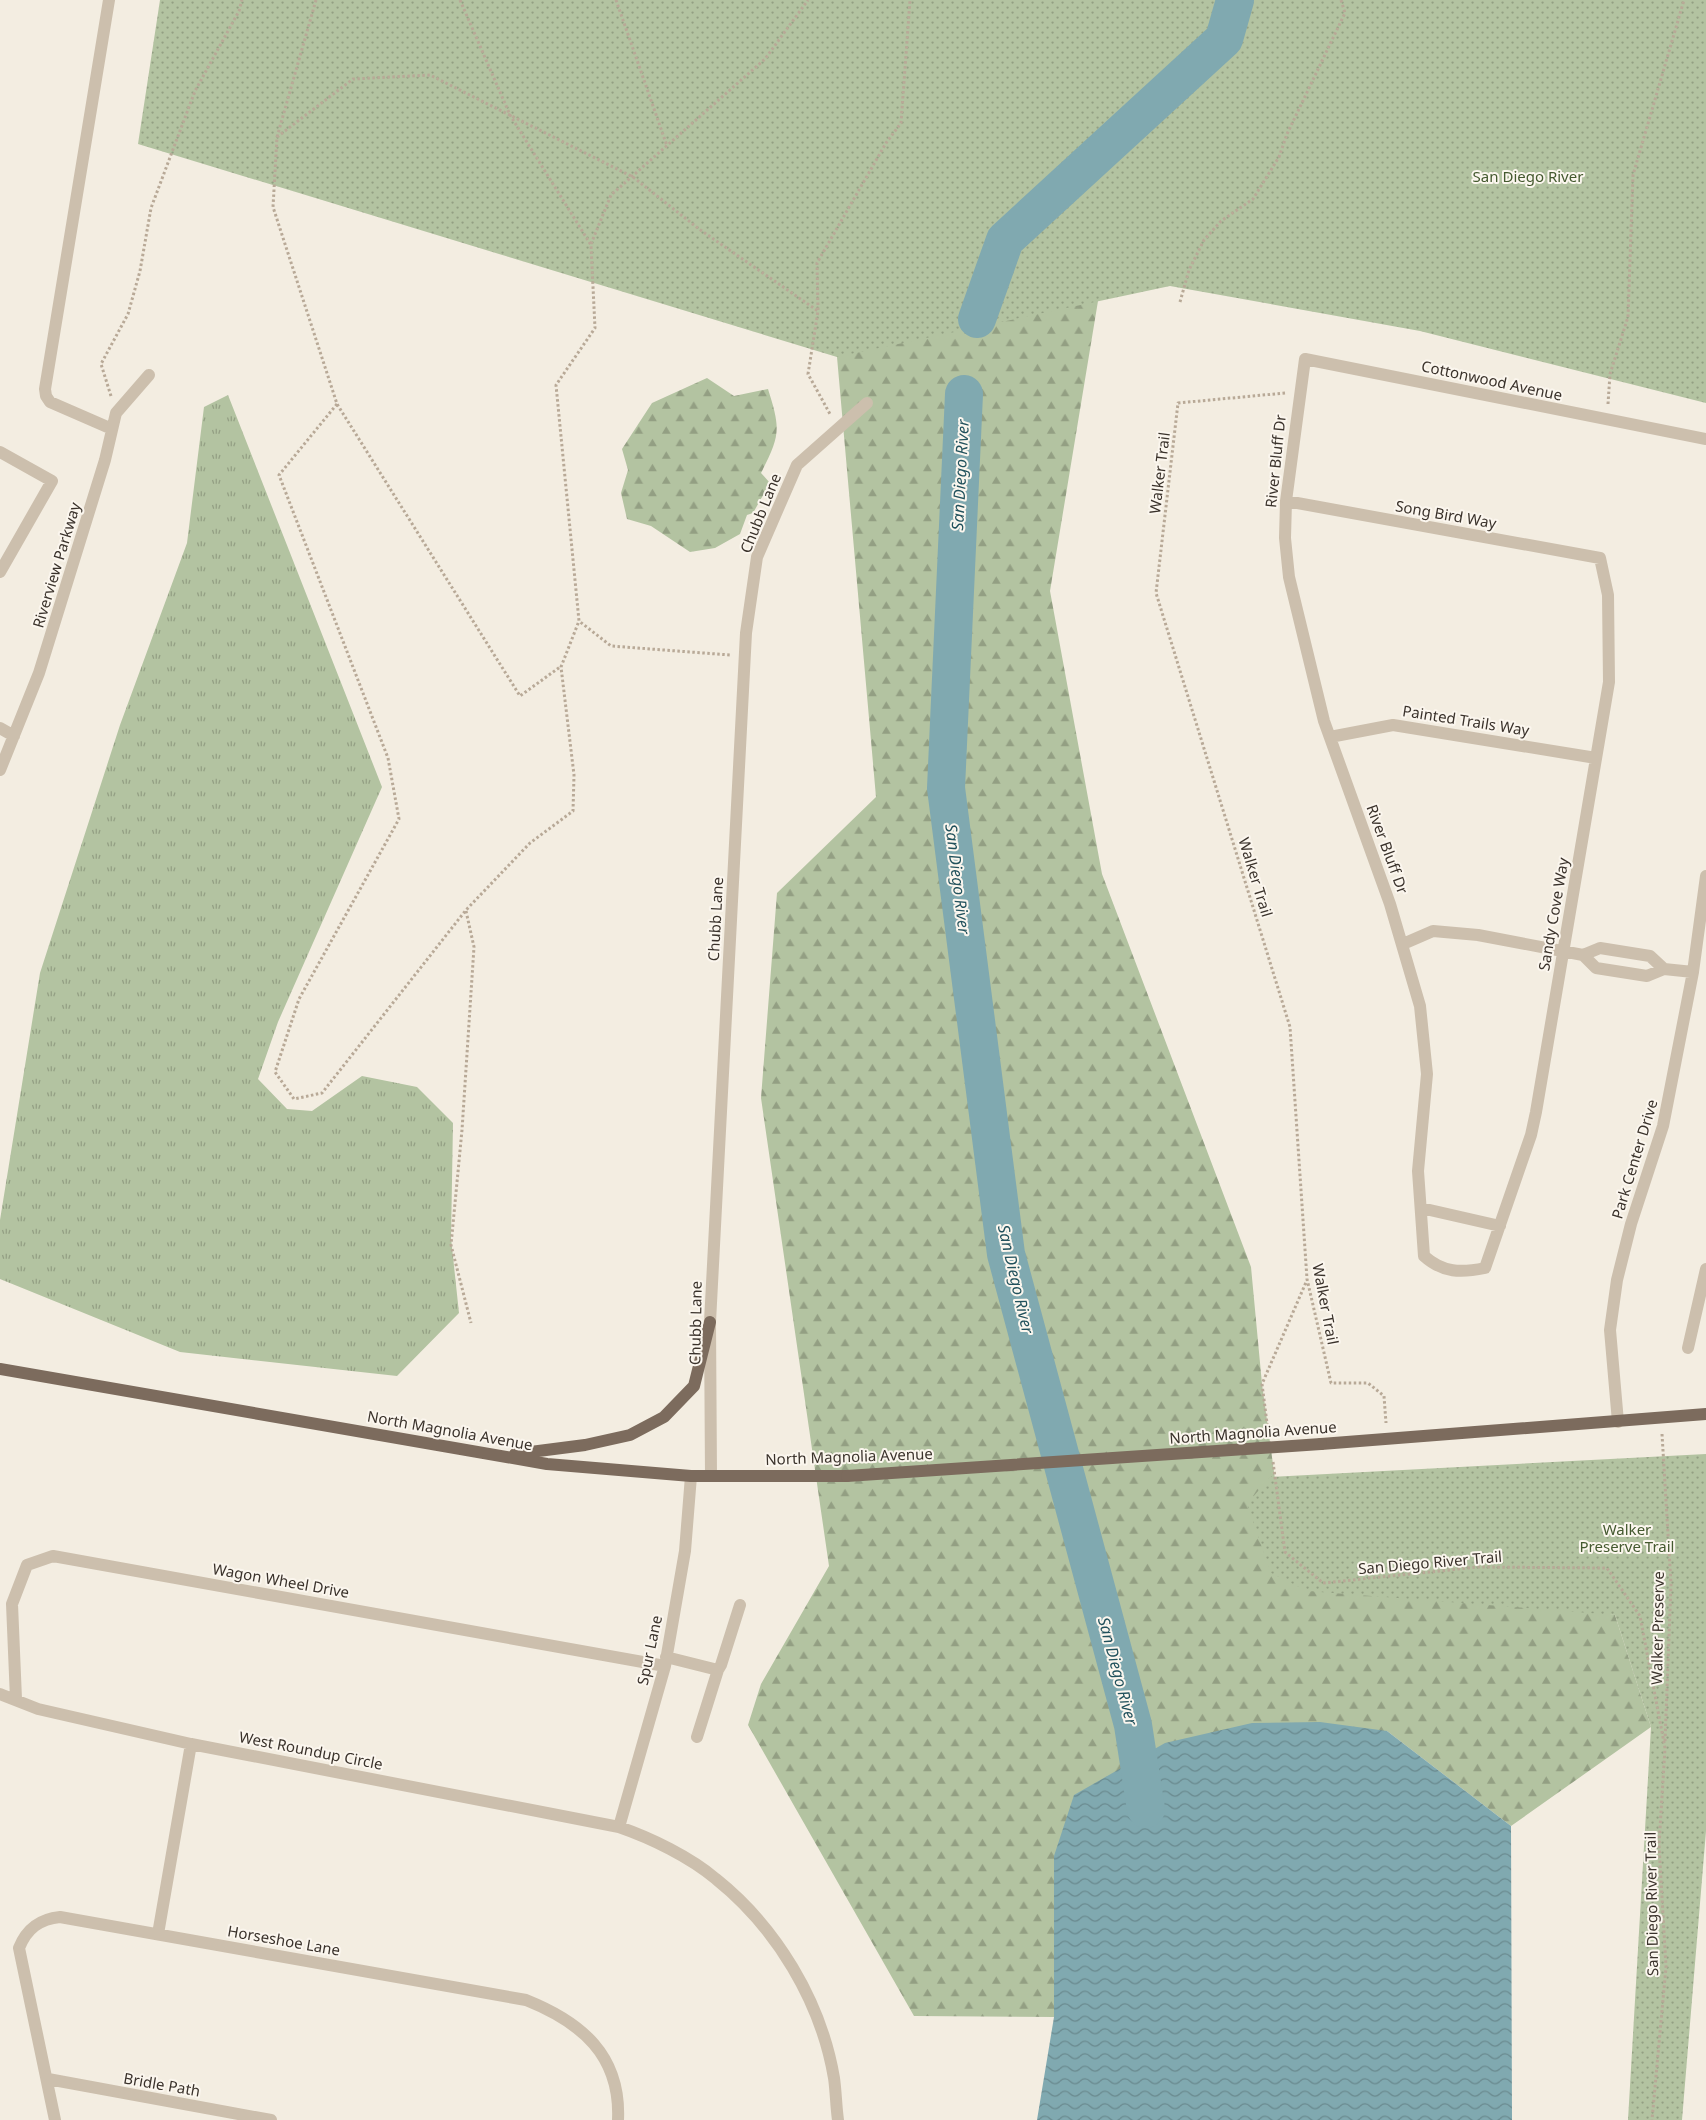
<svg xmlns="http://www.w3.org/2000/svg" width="1706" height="2120" font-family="'Noto Sans',sans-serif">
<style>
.grass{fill:url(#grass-tufts)}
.forest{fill:url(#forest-firs)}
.park{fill:url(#park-dots)}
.water{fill:url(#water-waves)}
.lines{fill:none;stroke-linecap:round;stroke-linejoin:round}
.river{stroke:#80a9b0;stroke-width:38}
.path{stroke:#b8a997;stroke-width:3;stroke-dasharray:2.5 2.5;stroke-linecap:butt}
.minor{stroke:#ccbfad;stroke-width:12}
.major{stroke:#7c6b5d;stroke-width:12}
.major-bridge{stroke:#7c6b5d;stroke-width:12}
.labels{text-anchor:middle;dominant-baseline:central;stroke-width:4;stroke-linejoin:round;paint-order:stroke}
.park-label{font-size:15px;fill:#44592f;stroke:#fbf6ee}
.street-label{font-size:15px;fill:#3a322b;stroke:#fbf6ee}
.water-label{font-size:16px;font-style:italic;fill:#21515c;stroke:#fbf6ee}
</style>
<defs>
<pattern id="grass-tufts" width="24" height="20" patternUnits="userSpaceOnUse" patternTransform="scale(1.25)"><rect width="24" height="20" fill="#b3c3a1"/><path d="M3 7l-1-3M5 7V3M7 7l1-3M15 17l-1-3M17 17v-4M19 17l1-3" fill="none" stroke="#939f83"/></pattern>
<pattern id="forest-firs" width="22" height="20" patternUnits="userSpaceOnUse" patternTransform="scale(1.25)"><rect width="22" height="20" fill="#b3c3a1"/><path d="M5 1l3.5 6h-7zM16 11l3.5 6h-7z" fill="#939f83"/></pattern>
<pattern id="park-dots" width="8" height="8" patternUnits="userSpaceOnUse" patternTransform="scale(1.25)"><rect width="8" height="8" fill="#b3c3a1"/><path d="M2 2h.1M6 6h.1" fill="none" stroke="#939f83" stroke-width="1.8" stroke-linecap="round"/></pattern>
<pattern id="water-waves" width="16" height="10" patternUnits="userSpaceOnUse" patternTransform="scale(1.25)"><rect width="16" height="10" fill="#80a9b0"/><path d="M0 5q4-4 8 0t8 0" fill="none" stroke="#6a8a8f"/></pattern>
</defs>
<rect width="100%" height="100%" fill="#f3ede1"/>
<!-- grass -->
<path class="grass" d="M228,395L382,787L278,1022L258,1079L287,1109L312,1111L362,1076L417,1087L453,1123L451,1238L459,1313L397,1376L180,1352L0,1279V1220L40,973L120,725L187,543L204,407Z"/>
<!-- forest -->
<path class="forest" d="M864,287L1112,288L1098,301L1050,591L1102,874L1251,1267L1262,1384L1285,1552L1615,1615L1651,1727L1511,1826L1387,1731L1054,1856V2017L914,2016L748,1725L761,1684L829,1566L761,1098L777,893L876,797L837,357Z
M707,378L734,396L768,389C781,430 780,435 761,473L770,483L753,513L747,515L740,534L715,548L690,552L651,526L627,519L621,493L628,470L622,449L652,403Z"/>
<!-- park -->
<path class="park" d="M160,0H1706V403L1420,331L1170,286L837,357L138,144Z
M1706,1454V1831L1682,2120H1628L1651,1727L1615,1615L1307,1591L1271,1573L1247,1504L1270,1477Z"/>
<!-- water -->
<path class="water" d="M1320,1722L1387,1731L1511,1826L1512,2120H1037L1054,2017V1856L1074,1795L1165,1743L1252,1723Z"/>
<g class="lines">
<!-- river -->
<path class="river" d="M977,319L1005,240L1224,39L1235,0
M964,394L946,788L1006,1254L1133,1725L1146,1809"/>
<!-- path -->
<path class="path" d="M316,0L277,137L273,207L337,404L520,696L560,667
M460,0L510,115L591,245L595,328L556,385L579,621L611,646L730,655
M616,0L667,146
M277,137L353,79L430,75L633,177L699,229L818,311L808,374L830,414
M591,244L611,195L765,59L808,0
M1180,302L1189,270L1204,240L1221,221L1253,199L1279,157L1287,134L1345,13L1341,0
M818,310L817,263L886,143L901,123L910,0
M1285,393L1178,403L1156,593L1290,1027L1307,1279L1331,1383H1368L1384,1396L1386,1423
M111,396L101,364L128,314L140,271L151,208L195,91L239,11L242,0
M337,404L279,475L388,758L399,819L299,999L275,1072L294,1099L322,1093L466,910L530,843L573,811L574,775L561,667L579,621
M1608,404L1610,374L1628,317L1633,175L1684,0
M466,911L474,947L462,1130L451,1245L471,1323
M1268,1431L1262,1384L1307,1280
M1662,1434L1671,1584L1665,1742
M1273,1462L1285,1552L1323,1583L1478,1567L1607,1568L1640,1616L1665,1748L1659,1845L1666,1967L1652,2120"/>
<!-- minor -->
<path class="minor" d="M109,0L45,389L46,396L50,402L112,429
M0,452L52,481L0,572
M1286,501L1600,558L1608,595L1609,682L1536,1112L1531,1135L1485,1268C1461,1273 1443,1273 1424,1256L1418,1171L1427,1074L1420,1006L1390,904L1324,721L1289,577L1285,538L1286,501L1305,359L1706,439
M0,728L14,736
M1330,737L1393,725L1596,758
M0,770L39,673L105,460L116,413L149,375
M1403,944L1433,931L1478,935L1583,955
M1583,955L1596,968L1647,976L1664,969L1693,972
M1583,955L1600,948L1650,956L1664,969
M1421,1208L1500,1226
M1688,1348L1706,1269
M1618,1422L1610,1330L1617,1280L1631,1224L1663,1126L1693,972L1706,876
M711,1476L710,1322L746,633L757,557L797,465L867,403
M666,1657L718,1670L697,1737
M718,1670L721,1665L740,1605
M0,1694L38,1709L191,1744L619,1827C651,1838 690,1857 716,1879C776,1927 821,2001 834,2078C836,2092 836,2106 838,2120
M16,1699L12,1604L27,1565L53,1556L665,1666
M619,1827L665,1666L685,1551L691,1476
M158,1934L191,1744
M48,2079L271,2120
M55,2120L19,1948C27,1928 40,1919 60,1917L526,2000C581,2022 621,2055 618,2120"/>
<!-- major -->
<path class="major" d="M0,1369L547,1464L691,1476H847
M1321,1444L1706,1414
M515,1454L585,1445L630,1435L664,1417L694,1386L710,1322"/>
<!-- major-bridge -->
<path class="major-bridge" d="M847,1476L1321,1444"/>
</g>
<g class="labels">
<!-- park labels -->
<g class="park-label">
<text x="1528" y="176">San Diego River</text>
<text x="1627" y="1529">Walker<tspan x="1627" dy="17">Preserve Trail</tspan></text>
</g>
<!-- street labels -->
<g class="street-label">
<text transform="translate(1492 380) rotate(12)">Cottonwood Avenue</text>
<text transform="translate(1275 461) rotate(-84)">River Bluff Dr</text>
<text transform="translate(1159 473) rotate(-83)">Walker Trail</text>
<text transform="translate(760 513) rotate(-68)">Chubb Lane</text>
<text transform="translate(1446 514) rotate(10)">Song Bird Way</text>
<text transform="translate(56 565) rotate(-73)">Riverview Parkway</text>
<text transform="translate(1466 720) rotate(9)">Painted Trails Way</text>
<text transform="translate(1388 849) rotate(70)">River Bluff Dr</text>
<text transform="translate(1256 877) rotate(73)">Walker Trail</text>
<text transform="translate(1553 914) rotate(-80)">Sandy Cove Way</text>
<text transform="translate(715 919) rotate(-87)">Chubb Lane</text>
<text transform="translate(1634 1159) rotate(-73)">Park Center Drive</text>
<text transform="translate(1326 1304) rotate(79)">Walker Trail</text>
<text transform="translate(695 1323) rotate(-89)">Chubb Lane</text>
<text transform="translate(450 1430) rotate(10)">North Magnolia Avenue</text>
<text transform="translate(1253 1432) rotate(-4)">North Magnolia Avenue</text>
<text transform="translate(849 1456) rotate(-2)">North Magnolia Avenue</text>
<text transform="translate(1430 1562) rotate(-5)">San Diego River Trail</text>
<text transform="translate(281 1580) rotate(10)">Wagon Wheel Drive</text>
<text transform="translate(1657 1628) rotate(-89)">Walker Preserve</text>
<text transform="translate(649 1650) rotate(-78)">Spur Lane</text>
<text transform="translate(311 1750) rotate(11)">West Roundup Circle</text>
<text transform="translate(1651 1904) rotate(-91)">San Diego River Trail</text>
<text transform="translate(284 1940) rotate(10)">Horseshoe Lane</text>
<text transform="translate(162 2084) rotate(10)">Bridle Path</text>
</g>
<!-- water labels -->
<g class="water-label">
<text transform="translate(960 475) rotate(-87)">San Diego River</text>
<text transform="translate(958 879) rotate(83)">San Diego River</text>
<text transform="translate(1016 1279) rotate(77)">San Diego River</text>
<text transform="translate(1118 1671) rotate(75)">San Diego River</text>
</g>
</g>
</svg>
